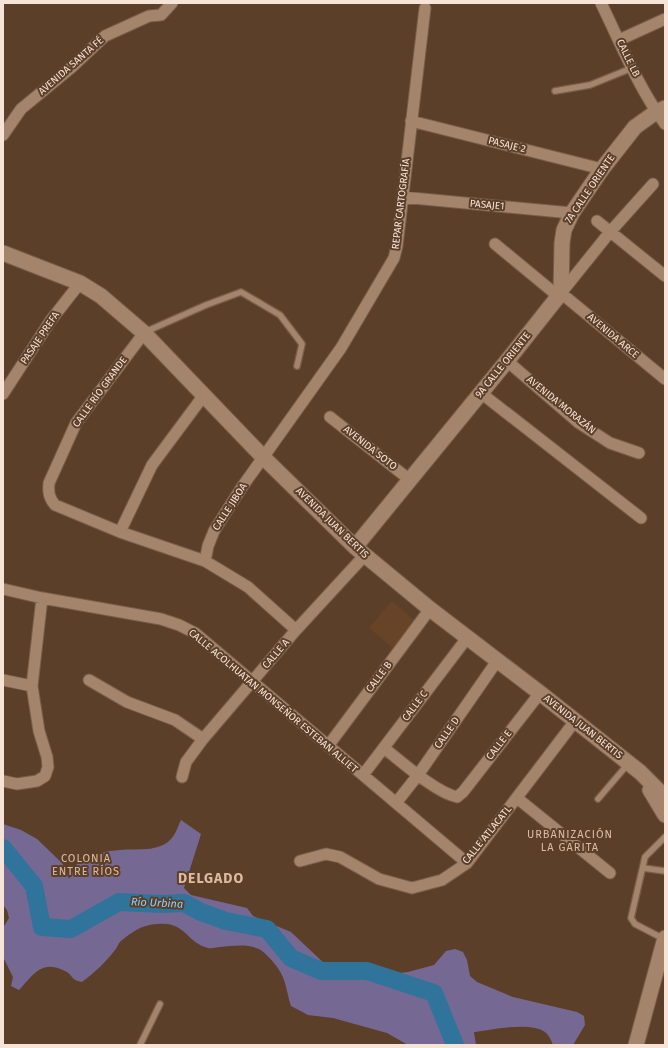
<svg xmlns="http://www.w3.org/2000/svg" width="668" height="1048" font-family="'Fira Sans',sans-serif">
<style>
.built{fill:#674328}
.green{fill:#756994}
.lines{fill:none;stroke-linecap:round;stroke-linejoin:round}
.river{stroke:#31749b;stroke-width:18}
.lane-casing{stroke:#775e4b;stroke-width:8}
.street-casing{stroke:#775e4b;stroke-width:13}
.secondary-casing{stroke:#775e4b;stroke-width:17}
.lane{stroke:#a5846c;stroke-width:5.5}
.street{stroke:#a5846c;stroke-width:11}
.secondary{stroke:#a5846c;stroke-width:15}
.labels{text-anchor:middle;dominant-baseline:central;stroke-width:4;stroke-linejoin:round;paint-order:stroke}
.street-label{font-size:10px;fill:#f7e4d8;stroke:#5c3f29}
.neighbourhood-label{font-size:11px;letter-spacing:1px;fill:#debaa1;stroke:#5c3f29}
.water-label{font-size:11px;font-style:italic;fill:#89d2ff;stroke:#5c3f29}
.district-label{font-size:14px;font-weight:bold;letter-spacing:1px;fill:#debaa1;stroke:#5c3f29}
</style>
<rect width="100%" height="100%" fill="#5c3f29"/>
<!-- built -->
<path class="built" d="M392,601L415,621L393,648L369,628Z"/>
<!-- green -->
<path class="green" d="M181,820L201,834L184,888L191,895L247,908L253,916L291,932L328,967L381,969L399,973L408,972L434,965L446,951L455,949L463,952L467,960L470,976L477,982L513,997L577,1012L584,1016L585,1025L573,1045H553C551,1040 549,1035 545,1032C531,1021 490,1030 474,1032L476,1045H408L387,1033L333,1018L308,1015L291,1006C288,998 287,988 284,980C281,970 270,957 262,951C251,943 233,946 220,947C216,947 212,949 208,948C186,942 185,921 158,924C152,924 145,926 140,928C134,931 125,937 120,942C118,944 117,948 115,950C106,962 94,973 82,982C71,980 74,977 67,972C42,958 34,974 19,990L11,986L13,977L3,957V928L9,918L7,910L3,905V824L21,830L37,839L62,863L69,879L80,858C93,854 107,851 120,850C137,848 158,853 171,839C176,834 178,826 181,820Z"/>
<g class="lines">
<!-- river -->
<path class="river" d="M3,848L34,886L42,927L71,929L119,902L162,904L184,903L201,912L226,921L267,929L291,958L321,971H367L434,993L455,1045"/>
<defs>
<path id="lane" d="M555,91L590,85L632,68
M145,332L206,305L241,292L280,315L302,344L297,366
M598,799L628,764
M643,868L665,871
M664,939L635,924L631,918L645,857L665,837
M140,1045L160,1004"/>
<path id="street" d="M601,3C621,44 638,87 665,124
M619,40L665,19
M411,121L602,169
M3,135L21,109L72,67L105,36L149,16L161,15L172,3
M653,184L610,232L561,293L665,379
M402,197L572,213
M597,221L665,276
M495,244L558,296
M144,333L76,423L49,483C48,492 49,498 55,505L120,532L205,561L248,587L296,630
M507,361L579,423L610,443L639,453
M481,393L641,518
M3,394L51,320L80,283
M330,417L410,480
M120,532L152,465L204,395
M205,561L208,546L214,531L242,487L341,348L394,258L397,246L425,8
M3,589L42,598L161,619L179,625L195,633L467,863
M3,680L32,686
M89,680L127,702L175,720L203,739
M328,746L430,609
M384,748C402,762 435,792 457,797L463,792L540,693
M363,775L467,638
M182,777L186,762L203,739L296,630L365,555
M3,781L17,784L37,781L45,776L48,767L47,757L39,731L32,686L42,598
M517,798L610,873
M396,803L418,775L497,661
M300,861L326,854L340,857L379,879L412,888L442,880L467,863L575,721"/>
<path id="secondary" d="M3,253L80,283L101,296L144,333L264,458L355,547L430,609L540,693L640,772L665,797
M355,547L507,361L561,293L562,243L564,230L572,213L602,169L635,127L656,112L665,108
M650,790L665,815
M636,1045L665,938"/>
</defs>
<!-- lane casing -->
<use href="#lane" class="lane-casing"/>
<!-- street casing -->
<use href="#street" class="street-casing"/>
<!-- secondary casing -->
<use href="#secondary" class="secondary-casing"/>
<!-- lane -->
<use href="#lane" class="lane"/>
<!-- street -->
<use href="#street" class="street"/>
<!-- secondary -->
<use href="#secondary" class="secondary"/>
</g>
<g class="labels">
<!-- street labels -->
<g class="street-label">
<text transform="translate(628 58) rotate(64)">CALLE LB</text>
<text transform="translate(71 66) rotate(-41)">AVENIDA SANTA FÉ</text>
<text transform="translate(507 145) rotate(14)">PASAJE 2</text>
<text transform="translate(590 189) rotate(-56)">7A CALLE ORIENTE</text>
<text transform="translate(401 204) rotate(-83)">REPAR CARTOGRAFÍA</text>
<text transform="translate(487 205) rotate(5)">PASAJE1</text>
<text transform="translate(613 336) rotate(40)">AVENIDA ARCE</text>
<text transform="translate(40 338) rotate(-56)">PASAJE PREFA</text>
<text transform="translate(503 365) rotate(-51)">9A CALLE ORIENTE</text>
<text transform="translate(100 392) rotate(-54)">CALLE RÍO GRANDE</text>
<text transform="translate(561 405) rotate(39)">AVENIDA MORAZÁN</text>
<text transform="translate(370 448) rotate(38)">AVENIDA SOTO</text>
<text transform="translate(230 507) rotate(-57)">CALLE JIBOA</text>
<text transform="translate(332 523) rotate(44)">AVENIDA JUAN BERTIS</text>
<text transform="translate(276 654) rotate(-49)">CALLE A</text>
<text transform="translate(379 677) rotate(-53)">CALLE B</text>
<text transform="translate(273 701) rotate(40)">CALLE ACOLHUATAN MONSEÑOR ESTEBAN ALLIET</text>
<text transform="translate(415 706) rotate(-53)">CALLE C</text>
<text transform="translate(583 727) rotate(38)">AVENIDA JUAN BERTIS</text>
<text transform="translate(447 733) rotate(-55)">CALLE D</text>
<text transform="translate(499 745) rotate(-52)">CALLE E</text>
<text transform="translate(487 835) rotate(-51)">CALLE ATLACATL</text>
</g>
<!-- neighbourhood labels -->
<g class="neighbourhood-label">
<text x="570" y="834">URBANIZACIÓN<tspan x="570" dy="13">LA GARITA</tspan></text>
<text x="86" y="858">COLONIA<tspan x="86" dy="13">ENTRE RÍOS</tspan></text>
</g>
<!-- water labels -->
<g class="water-label">
<text transform="translate(157 903) rotate(3)">Río Urbina</text>
</g>
<!-- district labels -->
<g class="district-label">
<text x="211" y="878">DELGADO</text>
</g>
</g>
<!-- border -->
<rect width="668" height="1048" fill="none" stroke="#f7e4d8" stroke-width="8"/>
</svg>
